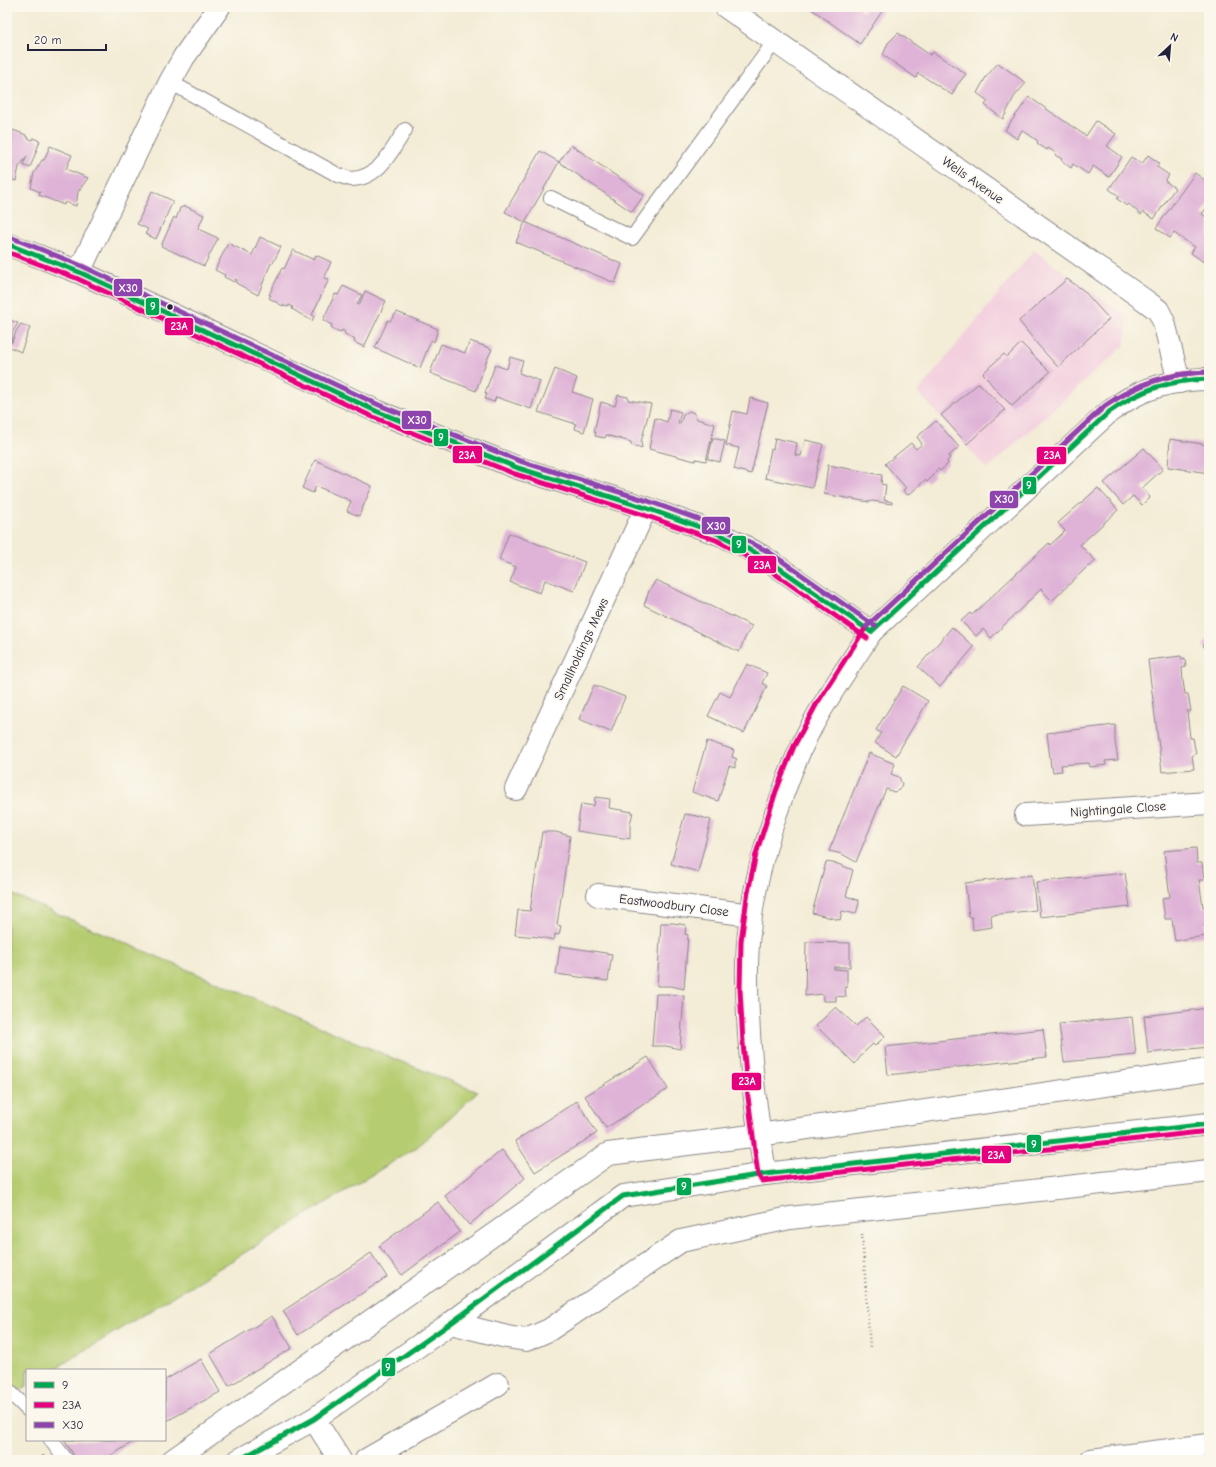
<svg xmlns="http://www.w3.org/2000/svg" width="1216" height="1467" font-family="'Comic Neue',sans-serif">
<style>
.built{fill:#f3cfde}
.green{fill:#b5cc70;stroke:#6c7756}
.building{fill:#dfb2d7}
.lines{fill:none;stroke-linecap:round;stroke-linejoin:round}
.service-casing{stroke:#8a8788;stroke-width:16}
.minor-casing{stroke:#8a8788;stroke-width:24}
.tertiary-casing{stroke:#8a8788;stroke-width:24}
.path{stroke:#8a8788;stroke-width:2.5;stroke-dasharray:1 3;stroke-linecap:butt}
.service{stroke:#fff;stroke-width:14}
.minor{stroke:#fff;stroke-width:22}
.tertiary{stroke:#fff;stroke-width:22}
.bus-1-casing{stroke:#fbf7ec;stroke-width:8}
.bus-2-casing{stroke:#fbf7ec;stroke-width:8}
.bus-3-casing{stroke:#fbf7ec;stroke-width:8}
.bus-1{stroke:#00a651;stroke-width:5}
.bus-2{stroke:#e5007d;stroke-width:5}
.bus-3{stroke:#8e44ad;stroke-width:5}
.bus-dot{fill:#22223b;stroke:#fbf7ec;stroke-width:1.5}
.labels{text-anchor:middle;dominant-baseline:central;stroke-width:3;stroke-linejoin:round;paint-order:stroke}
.street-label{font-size:13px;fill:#22223b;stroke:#fbf7ec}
.line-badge{stroke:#fbf7ec;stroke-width:1.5}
.badge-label{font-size:11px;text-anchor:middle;font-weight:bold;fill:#fff}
</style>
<rect width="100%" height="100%" fill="#fbf7ec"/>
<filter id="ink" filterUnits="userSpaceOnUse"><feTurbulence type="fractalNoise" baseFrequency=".025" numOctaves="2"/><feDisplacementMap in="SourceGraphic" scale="8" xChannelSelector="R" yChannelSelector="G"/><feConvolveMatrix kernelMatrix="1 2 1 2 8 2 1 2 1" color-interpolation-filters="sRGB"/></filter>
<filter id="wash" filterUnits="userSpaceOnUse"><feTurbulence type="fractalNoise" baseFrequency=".012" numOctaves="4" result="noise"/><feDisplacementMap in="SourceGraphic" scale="16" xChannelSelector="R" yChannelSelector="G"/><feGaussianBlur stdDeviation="0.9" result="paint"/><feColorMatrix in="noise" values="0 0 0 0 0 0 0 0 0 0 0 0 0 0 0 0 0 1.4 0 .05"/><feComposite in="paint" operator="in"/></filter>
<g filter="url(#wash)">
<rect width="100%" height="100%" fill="#f3ecd6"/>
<!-- built -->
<path class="built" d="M1034,250L1128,318L1124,346L987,469L918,392Z"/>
<!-- green -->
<path class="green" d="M7,892L402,1062L478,1092L417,1147L53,1370H27V1386L7,1398Z"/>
<g id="blocks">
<!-- building -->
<path class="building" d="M810,7H861L859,9L863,12L867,7H879L883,10L860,44L810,8Z
M898,33L930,55L933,52L966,74L957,85L952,95L918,73L916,78L883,55L888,43Z
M998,63L1026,83L1014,97L1003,119L985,105L988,101L977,93L986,77Z
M1029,97L1086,136L1096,121L1116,134L1107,146L1122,157L1109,177L1093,166L1088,174L1073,164L1071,168L1061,160L1062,159L1055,155L1056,153L1048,148L1047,150L1041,146L1037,143L1038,141L1022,130L1017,139L1005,130Z
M13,130L26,135V137L32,140L33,138L40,141L30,168L23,165L27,156L19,167L16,181L7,178V131L12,133Z
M571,145L644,195L632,212L559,162L525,222L505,212L540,151L559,162Z
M50,146L72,155L66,169L88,178L78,192L76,206L65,202L64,205L39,195L40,192L31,188L34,173L42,160H44Z
M1148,155L1159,163L1157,167L1169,175L1165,181L1175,188L1154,219L1143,212L1141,215L1129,204L1127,206L1117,199L1119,196L1109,189L1131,157L1142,164Z
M1195,173L1209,183V204L1202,214L1209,219V257L1205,263L1191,253L1195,247L1174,233L1170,238L1156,228Z
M152,191L173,201L156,239L145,234L148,229L137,224Z
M185,206L204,215L198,229L218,238L204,266L161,246L174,217L176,219L180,208Z
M525,222L622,264L615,283L516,242Z
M260,237L281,247L273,263H271L258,295L236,283L237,280L235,279L234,282L224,277L225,275L215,270L228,243L252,255Z
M293,250L314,260L316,255L331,262L324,278L329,279L312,315L314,316L312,321L292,309L293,307L289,305L288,307L281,305L269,298L271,295H269L282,268L284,269Z
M1067,279L1083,290L1109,319L1058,367L1038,345L1019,321Z
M343,286L362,295L357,304L359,305L365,291L386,301L364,347L354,342L355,340L345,334L344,331L342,330L341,332L335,330L331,327L332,325L323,320L335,294L338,295Z
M397,312L438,329L434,342L431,340L420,368L375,348L388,320L390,321Z
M7,319L18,323L12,333L11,343L12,342L16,331L21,324L30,328L27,335L21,352L7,346Z
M470,341L492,349L486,362L476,391L430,373L441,344L465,353Z
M1021,343L1050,372L1012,406L995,389L983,373L1004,354L1007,357Z
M510,357L523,361L519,373L540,381L531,409L496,397L494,402L485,399L487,394L485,393L495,365L507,369Z
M555,369L577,378L572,392L593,399L584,432L575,429L576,424L538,412Z
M979,383L1005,410L967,444L941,415Z
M618,395L628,397V400L651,404L641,442L642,448L631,445V442L606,435L605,438L595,436L596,432H594L601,402L615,406Z
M750,398L768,403L751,474L734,469L739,448L726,445L733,411L747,414Z
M670,409L681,412L678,424H680L683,415L689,411L694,413L697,419L715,424L706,461L696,459L695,461L649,449L655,418L667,422Z
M936,421L959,447L949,456L950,458L947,461L948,464L940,471L938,469L933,474L934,475L927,482L925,480L910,494L907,495L903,490L906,488L885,464L911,443L916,449L922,444L917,437Z
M713,438L725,441L720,462L708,459Z
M775,438L797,443L795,455L801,456L805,440L823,444L812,488L765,478L771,449L773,450Z
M1170,439L1209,445V473L1168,467Z
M1144,448L1163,469L1142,488L1150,497L1142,505L1133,496L1123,505L1104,483Z
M315,460L372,486L359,516L347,511L351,501L316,486L313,493L302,488Z
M828,465L882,475L881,484L886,485L884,500L892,502V504L872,501L869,502L824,494Z
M1098,488L1118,510L1080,545L1096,561L1086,568L1052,601L1041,589L991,638L983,629L976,636L961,621L970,613L972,615L1049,543L1050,545L1065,531L1058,523Z
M509,533L585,562L574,591L545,580L540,593L510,582L516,567L499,560Z
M656,580L752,626L745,638L739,652L644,605L649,591Z
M952,627L974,647L940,687L918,667Z
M1209,637V650L1203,646Z
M1181,656L1182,659L1185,658L1186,667L1182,668L1183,681L1185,694H1188L1191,711H1187L1190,738H1193L1196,754L1192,755L1194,769L1162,772L1148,660Z
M747,664L767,673L762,683L767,686L744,733L708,716L720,692L730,697Z
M594,685L625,697L611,732L579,719Z
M903,686L928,701L896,756L875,743L881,733L876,730Z
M1115,725V742L1118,760L1105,761L1106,765L1090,767L1089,763L1061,765L1062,771L1053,772L1052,767H1051L1047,733Z
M707,741L734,750L732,757L737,759L735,762V768L729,766L718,801L692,792Z
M869,753L895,764L891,774L899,777L902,784L899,790L894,792L886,789L856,862L842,854L829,851Z
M595,797L610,799L609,808L633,812L630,824V839L577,831L579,816L581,804L594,806Z
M685,814L697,816L711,820L698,872L671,864Z
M542,832H556L570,836L557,925L561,926L559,935L555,934L554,940L539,937L515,935L518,910L530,911Z
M1196,848L1197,863H1202L1204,880H1199L1203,907H1207L1208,915L1209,924H1205L1207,936L1190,938L1175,941L1172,919H1165L1162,898L1170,897L1164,851Z
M826,862L838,864L853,870L846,896L858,900L859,903L856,914L842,911L840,920L812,913Z
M1125,873L1130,907L1040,917L1036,882Z
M1032,875L1036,910L991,915L992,927L973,930L972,917H969L965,883Z
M661,923H673L686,925L685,934L688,935L684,989L671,986H657Z
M806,942L850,943V967H834V969L847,970V988L845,987L846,997L836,996V1001H823V994L805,996Z
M560,946L612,954L608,981L556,974Z
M656,994H669L684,996L680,1049L666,1046H652Z
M836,1007L856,1026L866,1017L885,1036L875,1046L873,1044L863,1053L855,1064L816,1026L826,1016Z
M1209,1008V1047L1148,1053L1144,1016Z
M1132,1017L1136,1055L1064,1062L1059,1024Z
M1043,1029L1047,1057L888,1075L885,1047Z
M648,1057L668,1089L606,1128L585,1096Z
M577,1101L597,1133L535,1172L515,1141Z
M502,1150L525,1178L469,1225L445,1196Z
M438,1202L460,1232L402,1275L379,1246Z
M371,1253L387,1277L298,1335L283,1311Z
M272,1316L292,1348L229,1386L210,1354Z
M201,1359L220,1392L165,1422V1380Z
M64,1440H136L104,1460H77Z
M43,1455L48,1460H38Z"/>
</g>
</g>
<g filter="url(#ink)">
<use href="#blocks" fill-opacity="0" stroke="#8a8788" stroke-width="1"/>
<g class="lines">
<defs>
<path id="service" d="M170,82L336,174C341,176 346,178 351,179C379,179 392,150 405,130
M551,198L632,238L775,41
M7,1389L27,1409
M51,1440L66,1460"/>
<path id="minor" d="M726,7L1143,299L1158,310L1164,322L1179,382
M79,272L170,82L184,57L219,7
M516,789L646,508
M1026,815L1209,803
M598,895L751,915
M765,1174C755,1105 746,1034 747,964C748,905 763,848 783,793C790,773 798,754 807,735C825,699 849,666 871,632
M451,1323L507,1337L526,1340L549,1330L681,1241L790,1218L1209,1171
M314,1419L340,1460
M173,1460L608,1154L759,1135L1209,1070
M366,1460L498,1384
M1091,1460L1209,1445"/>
<path id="tertiary" d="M7,244L79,272L175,316L376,411L518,468L646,508L719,534L742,545L765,558L871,632L1109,412C1116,407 1123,402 1130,398C1153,385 1183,379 1209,379
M239,1460L314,1419L451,1323L623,1196L765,1174L1209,1124"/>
</defs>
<!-- service casing -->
<use href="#service" class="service-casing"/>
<!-- minor casing -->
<use href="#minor" class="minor-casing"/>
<!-- tertiary casing -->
<use href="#tertiary" class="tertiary-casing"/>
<!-- path -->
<path class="path" d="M862,1234L870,1348"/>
<!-- service -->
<use href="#service" class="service"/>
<!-- minor -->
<use href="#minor" class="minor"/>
<!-- tertiary -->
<use href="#tertiary" class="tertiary"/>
<defs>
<path id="bus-1" d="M7,244L79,272L376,411L518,468L646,508L719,534L765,558L871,632
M871,632L1109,412C1141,389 1170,380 1209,379
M239,1460L314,1419L451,1323L623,1196L765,1174L1209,1124"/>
<path id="bus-2" d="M7,252L76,278L373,417L515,474L644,515L716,540L761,564L867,638
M1209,372C1169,373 1138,383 1105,406L866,627L816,705L794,746L776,791L756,854L747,897L741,941L740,990L743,1043L748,1097L758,1175L762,1181L1209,1131"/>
<path id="bus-3" d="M10,237L82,266L379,405L520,461L648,501L722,528L769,552L875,626
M866,627L1105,406C1138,383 1169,373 1209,372"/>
</defs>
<!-- bus-1 casing -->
<use href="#bus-1" class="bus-1-casing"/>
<!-- bus-2 casing -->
<use href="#bus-2" class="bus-2-casing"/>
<!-- bus-3 casing -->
<use href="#bus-3" class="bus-3-casing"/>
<!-- bus-1 -->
<use href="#bus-1" class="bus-1"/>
<!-- bus-2 -->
<use href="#bus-2" class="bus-2"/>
<!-- bus-3 -->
<use href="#bus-3" class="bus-3"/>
</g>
</g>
<!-- markers -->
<circle class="bus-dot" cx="170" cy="307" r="3.5"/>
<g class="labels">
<!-- street labels -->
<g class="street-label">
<text transform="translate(973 180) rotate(35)">Wells Avenue</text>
<text transform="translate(581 649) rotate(-65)">Smallholdings Mews</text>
<text transform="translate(1118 809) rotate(-4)">Nightingale Close</text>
<text transform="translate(674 905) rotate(7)">Eastwoodbury Close</text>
</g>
</g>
<g class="line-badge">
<rect x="113" y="278" width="30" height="19" rx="4" fill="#8e44ad"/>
<rect x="145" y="297" width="15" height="19" rx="4" fill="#00a651"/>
<rect x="164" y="317" width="30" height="19" rx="4" fill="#e5007d"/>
<rect x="401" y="410" width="31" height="20" rx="4" fill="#8e44ad"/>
<rect x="433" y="428" width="16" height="19" rx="4" fill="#00a651"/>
<rect x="452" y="445" width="31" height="19" rx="4" fill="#e5007d"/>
<rect x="1036" y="446" width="31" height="19" rx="4" fill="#e5007d"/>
<rect x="1022" y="476" width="15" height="19" rx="4" fill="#00a651"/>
<rect x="989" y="490" width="30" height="19" rx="4" fill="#8e44ad"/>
<rect x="701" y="516" width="30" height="19" rx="4" fill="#8e44ad"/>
<rect x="731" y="535" width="16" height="19" rx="4" fill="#00a651"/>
<rect x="747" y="555" width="30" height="19" rx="4" fill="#e5007d"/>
<rect x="731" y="1072" width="31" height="19" rx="4" fill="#e5007d"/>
<rect x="1026" y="1134" width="16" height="19" rx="4" fill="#00a651"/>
<rect x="981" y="1145" width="31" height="19" rx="4" fill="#e5007d"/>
<rect x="676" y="1177" width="16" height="19" rx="4" fill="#00a651"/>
<rect x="381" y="1357" width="15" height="20" rx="4" fill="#00a651"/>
</g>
<g class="badge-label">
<text x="128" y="292">X30</text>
<text x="153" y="310">9</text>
<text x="179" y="330">23A</text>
<text x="417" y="424">X30</text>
<text x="441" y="441">9</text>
<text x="467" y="459">23A</text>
<text x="1052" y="459">23A</text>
<text x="1029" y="489">9</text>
<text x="1004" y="503">X30</text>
<text x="716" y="530">X30</text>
<text x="739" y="548">9</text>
<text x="762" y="569">23A</text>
<text x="747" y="1085">23A</text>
<text x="1034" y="1148">9</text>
<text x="996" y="1159">23A</text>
<text x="684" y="1190">9</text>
<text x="388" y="1371">9</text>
</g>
<!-- margin -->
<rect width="1216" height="1467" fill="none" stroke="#fbf7ec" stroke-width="24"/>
<!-- legend -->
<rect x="26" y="1369" width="140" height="72" fill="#fbf7ec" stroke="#a4a2a5"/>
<rect x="34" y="1382" width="20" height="6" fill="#00a651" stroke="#a4a2a5"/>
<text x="62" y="1389" font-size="12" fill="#22223b">9</text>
<rect x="34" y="1402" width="20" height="6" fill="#e5007d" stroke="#a4a2a5"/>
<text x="62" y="1409" font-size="12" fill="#22223b">23A</text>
<rect x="34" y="1422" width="20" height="6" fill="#8e44ad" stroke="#a4a2a5"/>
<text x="62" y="1429" font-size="12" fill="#22223b">X30</text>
<!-- north arrow -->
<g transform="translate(1170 46) rotate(26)" stroke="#fbf7ec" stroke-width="3" paint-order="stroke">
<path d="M0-3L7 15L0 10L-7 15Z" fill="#22223b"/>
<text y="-6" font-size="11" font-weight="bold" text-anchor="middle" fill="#22223b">N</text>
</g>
<!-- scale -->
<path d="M28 44v6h78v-6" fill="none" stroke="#22223b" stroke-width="2"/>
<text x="34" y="44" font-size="12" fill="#22223b" stroke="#fbf7ec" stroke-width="3" paint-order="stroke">20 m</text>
</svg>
